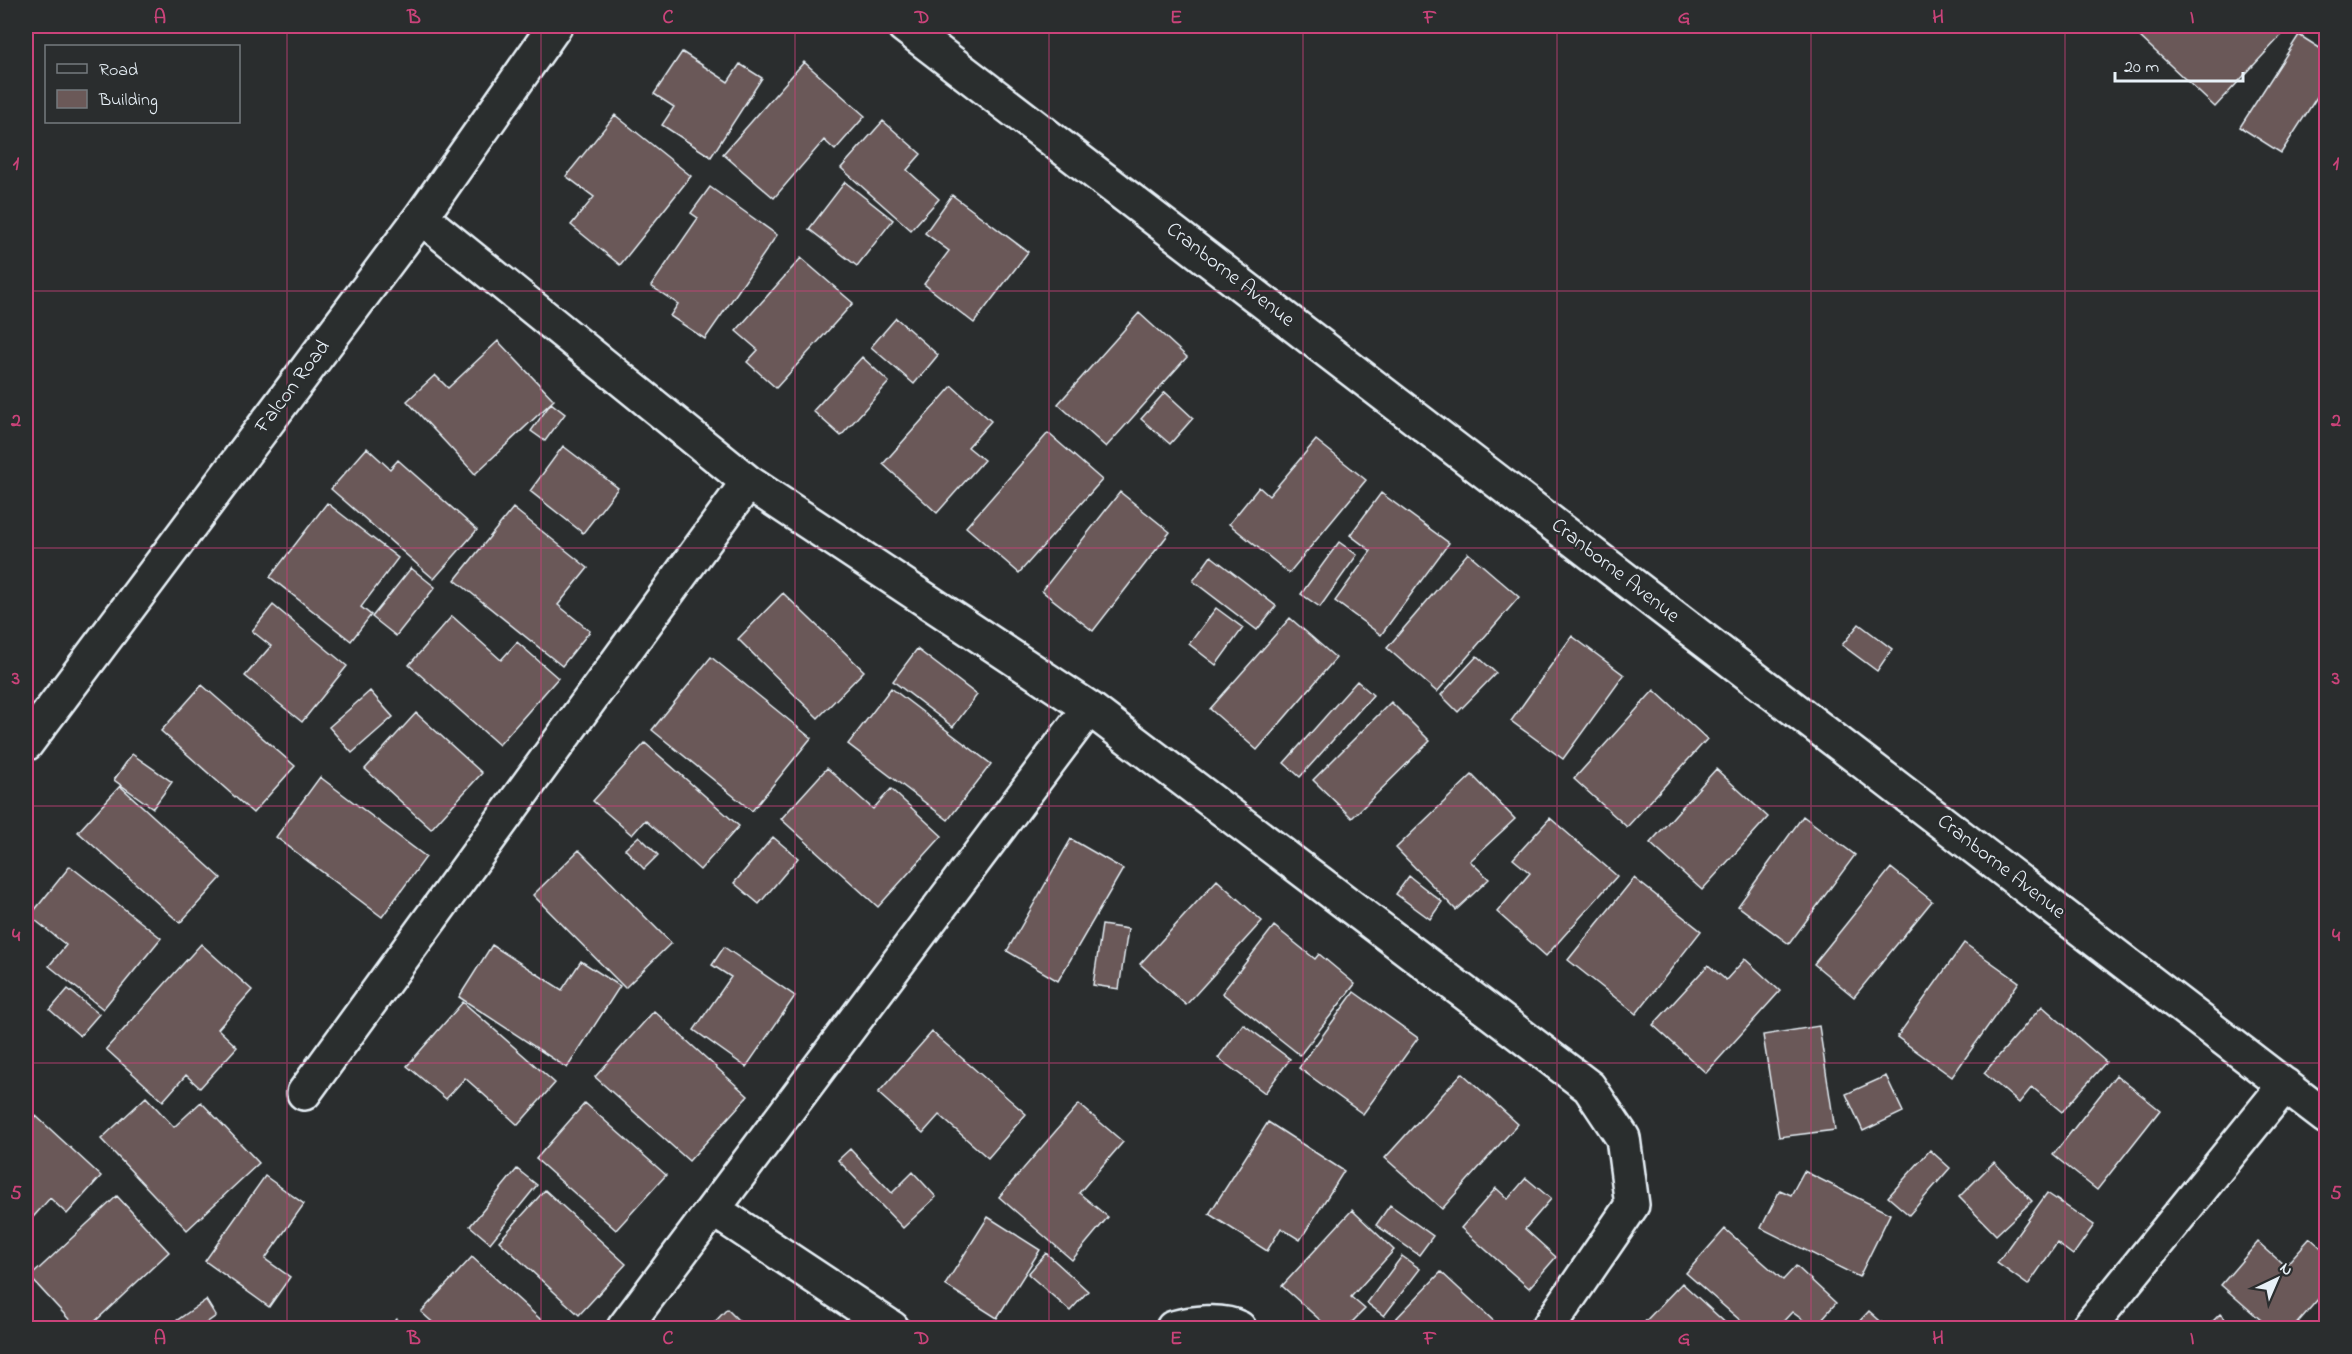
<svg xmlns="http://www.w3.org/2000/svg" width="2352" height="1354" font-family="'Indie Flower',sans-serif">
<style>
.building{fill:#6b5958;stroke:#e8f1f8;stroke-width:1.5}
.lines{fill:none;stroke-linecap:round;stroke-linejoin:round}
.minor-casing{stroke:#e8f1f8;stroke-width:38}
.minor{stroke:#2a2d2e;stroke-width:33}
.grid{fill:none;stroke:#ca437a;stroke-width:1.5;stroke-opacity:0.55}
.labels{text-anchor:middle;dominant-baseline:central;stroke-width:4.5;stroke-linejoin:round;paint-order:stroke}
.street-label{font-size:21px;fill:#e8f1f8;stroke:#2a2d2e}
.neatline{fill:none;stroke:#ca437a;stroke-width:2}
.grid-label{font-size:20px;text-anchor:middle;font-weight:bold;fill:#ca437a}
</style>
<rect width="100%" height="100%" fill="#2a2d2e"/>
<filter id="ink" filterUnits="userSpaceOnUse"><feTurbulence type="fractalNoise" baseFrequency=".0167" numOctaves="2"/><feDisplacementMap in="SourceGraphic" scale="12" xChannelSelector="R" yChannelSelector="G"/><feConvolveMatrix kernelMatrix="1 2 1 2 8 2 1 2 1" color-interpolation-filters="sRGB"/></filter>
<g filter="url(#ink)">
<!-- building -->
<path class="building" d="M2149,26H2290L2215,107L2139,36Z
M2299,35L2326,52V83L2281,153L2240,127Z
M682,52L728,82L740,64L762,78L711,157L662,125L674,107L654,94Z
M804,62L865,116L835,150L824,140L774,198L723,154Z
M615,115L691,176L620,265L571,225L594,197L566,176Z
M883,121L921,154L907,170L939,199L911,230L841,168Z
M845,182L893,220L857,266L809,229Z
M710,187L777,235L705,339L670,316L678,304L651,286L698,218L691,213Z
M952,195L1028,252L974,323L924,284L949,251L925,233Z
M801,258L853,303L776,388L747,362L758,350L736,331Z
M1139,313L1187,357L1106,447L1058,404Z
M896,318L938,355L914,384L871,347Z
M498,341L554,400L475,474L407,401L435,375L448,388Z
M862,357L889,382L841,436L813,411Z
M952,386L991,421L968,447L984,460L937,513L883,464Z
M1165,392L1193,418L1170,444L1141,419Z
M551,403L565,414L545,441L531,431Z
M1048,433L1102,480L1019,573L966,527Z
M1316,440L1366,480L1289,573L1229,524L1259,487L1269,496Z
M563,446L618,488L583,533L530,491Z
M367,448L390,469L398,460L477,530L434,579L331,489Z
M1120,492L1170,532L1093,631L1042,591Z
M1381,493L1449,543L1381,635L1335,601L1371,551L1350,535Z
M327,503L398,558L361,607L371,615L351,641L270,577Z
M513,508L588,568L558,605L590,631L562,666L455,580Z
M1339,542L1357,555L1320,607L1301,594Z
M1468,553L1519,597L1437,692L1387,648Z
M1211,556L1276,606L1257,630L1193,581Z
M411,568L435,587L396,636L372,617Z
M783,593L864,671L818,718L738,639Z
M273,605L347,666L302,722L245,676L271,646L252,631Z
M1216,608L1243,628L1216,665L1189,644Z
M452,616L501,660L517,642L558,678L499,745L409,665Z
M1290,618L1336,658L1257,750L1210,709Z
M1859,624L1892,649L1877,671L1842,645Z
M1572,636L1624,675L1563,759L1511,721Z
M917,649L977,695L953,727L893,681Z
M1477,656L1496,673L1458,712L1441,695Z
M711,657L811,738L752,811L652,730Z
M1357,681L1373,695L1300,777L1284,763Z
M202,685L295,766L253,813L161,731Z
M891,688L991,764L948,820L848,744Z
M1654,690L1707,739L1627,827L1574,779Z
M370,691L393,717L352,753L329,727Z
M1391,702L1430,741L1352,818L1313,780Z
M416,713L482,773L431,829L365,769Z
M645,743L739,826L700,870L645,820L632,835L593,801Z
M132,754L172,782L153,808L114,780Z
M827,768L873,809L891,789L942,836L878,907L781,819Z
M1716,769L1768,817L1702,890L1650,843Z
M1472,775L1515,819L1470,861L1489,879L1456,910L1396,848Z
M320,777L426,857L382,917L276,837Z
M120,786L221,878L180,923L78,832Z
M1803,816L1855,855L1789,944L1738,906Z
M1550,818L1617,876L1546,956L1497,912L1530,873L1513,859Z
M639,836L658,855L644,869L625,849Z
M773,837L798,858L759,904L734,883Z
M1071,839L1123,869L1058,981L1007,951Z
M579,850L671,943L625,988L533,895Z
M70,866L161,938L103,1009L49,966L66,945L30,916Z
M1891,868L1932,901L1854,997L1814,964Z
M1409,876L1442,902L1430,919L1396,894Z
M1634,878L1701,931L1636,1014L1568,960Z
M1217,880L1262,921L1186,1005L1140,964Z
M1102,925L1128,929L1119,989L1093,985Z
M1274,926L1315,959L1319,954L1355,984L1300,1055L1222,993Z
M1964,943L2019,982L1952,1077L1897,1037Z
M201,944L252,990L218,1029L237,1047L200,1088L186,1075L163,1101L106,1049Z
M492,945L562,990L581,961L620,986L567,1068L459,997Z
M724,947L795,996L746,1067L694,1030L731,977L712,965Z
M1745,959L1780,991L1706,1073L1653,1025L1708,965L1726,980Z
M68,989L99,1014L80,1036L50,1010Z
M1354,992L1418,1038L1363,1114L1299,1068Z
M463,1002L555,1083L518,1125L465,1078L446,1099L407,1066Z
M2042,1006L2106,1062L2062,1112L2032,1087L2019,1103L1984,1073Z
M654,1011L748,1096L689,1161L595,1077Z
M1243,1024L1290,1059L1265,1093L1218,1058Z
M1819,1026L1835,1130L1779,1137L1763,1035Z
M932,1032L1026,1114L988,1158L939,1115L923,1133L878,1093Z
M1462,1073L1518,1124L1442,1209L1385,1158Z
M2116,1075L2160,1110L2097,1190L2053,1155Z
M1886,1076L1903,1112L1863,1131L1846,1094Z
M146,1097L174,1127L201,1102L259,1163L187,1230L101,1139Z
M585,1103L666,1175L616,1230L536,1159Z
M1079,1104L1123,1142L1079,1193L1108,1217L1072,1260L999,1197Z
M36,1116L101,1176L67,1214L50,1198L26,1225V1127Z
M1268,1122L1344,1171L1300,1240L1281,1228L1267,1251L1209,1214Z
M850,1149L892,1193L913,1172L936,1197L903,1228L838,1160Z
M1930,1150L1950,1168L1909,1215L1888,1197Z
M1994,1162L2032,1201L1996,1235L1959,1197Z
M517,1169L537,1185L490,1243L470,1226Z
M1804,1171L1890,1214L1859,1277L1761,1228L1780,1190L1791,1195Z
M265,1176L304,1204L265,1259L290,1277L269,1307L205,1261Z
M1526,1178L1551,1199L1525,1229L1556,1257L1529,1288L1461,1228L1496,1188L1508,1199Z
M545,1190L626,1264L579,1315L499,1241Z
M2047,1193L2094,1225L2073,1255L2057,1243L2028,1285L1997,1263Z
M117,1196L169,1252L88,1328H77L30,1277Z
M1390,1205L1433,1236L1419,1255L1376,1225Z
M1352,1210L1394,1250L1351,1297L1365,1309L1346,1328H1329L1282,1286Z
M988,1217L1040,1250L997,1318L945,1285Z
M1725,1229L1783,1280L1796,1266L1836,1303L1814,1328L1792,1312L1777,1328H1749L1686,1273Z
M2310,1238L2326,1252V1290L2293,1328H2270L2221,1285L2258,1242L2285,1266Z
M1046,1253L1088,1291L1070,1311L1028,1274Z
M1402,1256L1420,1269L1384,1316L1367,1303Z
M472,1257L550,1328H439L421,1312Z
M1441,1272L1498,1325L1495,1328H1387Z
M1682,1283L1731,1328H1639Z
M206,1300L216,1316L199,1328H166Z
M727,1309L744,1326L742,1328H709Z
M1869,1311L1888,1328H1853Z
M2220,1314L2234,1328H2206Z
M397,1319L408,1328H388Z"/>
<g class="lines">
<defs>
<path id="minor" d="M904,26L2326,1117
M421,217L748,482L1089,708L1589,1087L1623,1138L1632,1205L1548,1328
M26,744L421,217L555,26
M304,1093L748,482
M714,1210L892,1328
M624,1328L1089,708
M1173,1328C1192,1323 1222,1319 1239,1328
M2088,1328L2285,1085"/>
</defs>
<!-- minor casing -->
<use href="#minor" class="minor-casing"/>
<!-- minor -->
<use href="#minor" class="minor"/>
</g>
</g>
<!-- grid -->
<path class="grid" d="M287,26V1328M541,26V1328M795,26V1328M1049,26V1328M1303,26V1328M1557,26V1328M1811,26V1328M2065,26V1328M26,291H2326M26,548H2326M26,806H2326M26,1063H2326"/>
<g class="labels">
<!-- street labels -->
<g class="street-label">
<text transform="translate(1230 275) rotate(38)">Cranborne Avenue</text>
<text transform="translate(293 387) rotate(-53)">Falcon Road</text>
<text transform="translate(1615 571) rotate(38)">Cranborne Avenue</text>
<text transform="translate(2001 867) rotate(38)">Cranborne Avenue</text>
</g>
</g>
<!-- margin -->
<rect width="2352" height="1354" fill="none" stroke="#2a2d2e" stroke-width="66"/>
<!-- legend -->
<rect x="45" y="45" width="195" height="78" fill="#2a2d2e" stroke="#767b7f" stroke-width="1.5"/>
<rect x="57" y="64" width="30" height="9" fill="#2a2d2e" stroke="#767b7f" stroke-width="1.5"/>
<text x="99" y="75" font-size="18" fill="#e8f1f8">Road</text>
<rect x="57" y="90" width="30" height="18" fill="#6b5958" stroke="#767b7f" stroke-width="1.5"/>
<text x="99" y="105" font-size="18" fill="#e8f1f8">Building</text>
<!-- north arrow -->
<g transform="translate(2277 1279) rotate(44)" stroke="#2a2d2e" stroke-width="4.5" paint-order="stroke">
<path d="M0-4.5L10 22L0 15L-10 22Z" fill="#e8f1f8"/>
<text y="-9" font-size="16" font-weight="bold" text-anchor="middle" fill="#e8f1f8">N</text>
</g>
<!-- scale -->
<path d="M2115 72v9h128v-9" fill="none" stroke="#e8f1f8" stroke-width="3"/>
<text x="2124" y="72" font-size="18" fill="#e8f1f8" stroke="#2a2d2e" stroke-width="4.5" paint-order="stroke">20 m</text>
<rect x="33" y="33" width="2286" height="1288" class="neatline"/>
<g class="grid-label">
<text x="160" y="23">A</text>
<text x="414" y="23">B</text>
<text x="668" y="23">C</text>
<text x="922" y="23">D</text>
<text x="1176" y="23">E</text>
<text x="1430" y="23">F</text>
<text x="1684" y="23">G</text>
<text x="1938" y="23">H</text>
<text x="2192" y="23">I</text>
<text x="16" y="169">1</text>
<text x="2336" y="169">1</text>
<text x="16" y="426">2</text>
<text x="2336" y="426">2</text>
<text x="16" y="684">3</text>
<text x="2336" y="684">3</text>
<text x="16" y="941">4</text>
<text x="2336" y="941">4</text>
<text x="16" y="1199">5</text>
<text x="2336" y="1199">5</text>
<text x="160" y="1344">A</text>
<text x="414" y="1344">B</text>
<text x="668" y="1344">C</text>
<text x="922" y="1344">D</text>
<text x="1176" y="1344">E</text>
<text x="1430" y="1344">F</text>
<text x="1684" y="1344">G</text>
<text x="1938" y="1344">H</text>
<text x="2192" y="1344">I</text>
</g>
</svg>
